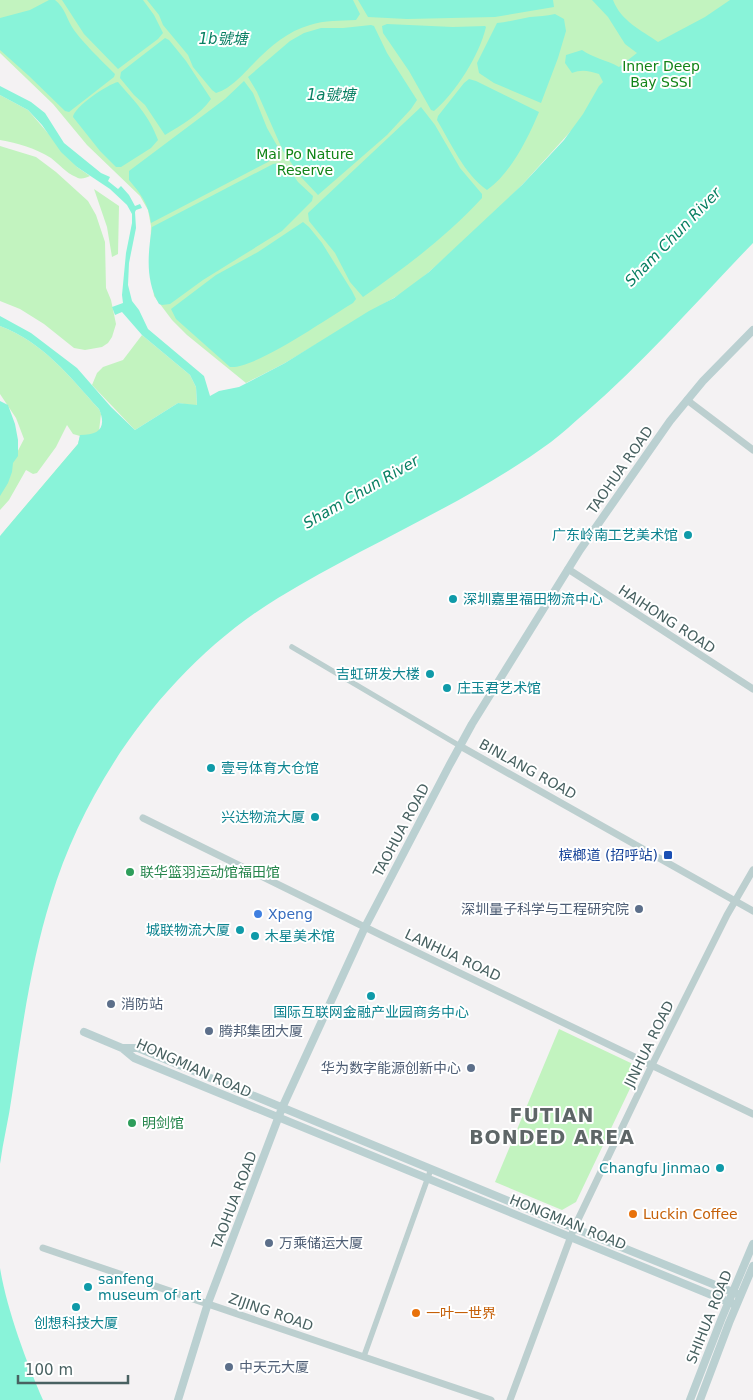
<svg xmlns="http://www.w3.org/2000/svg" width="753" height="1400" font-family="'DejaVu Sans','Noto Sans SC',sans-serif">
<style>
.green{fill:#c2f3bf}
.water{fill:#89f3d9}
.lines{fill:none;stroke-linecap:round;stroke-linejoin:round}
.minor{stroke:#bccfcf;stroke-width:5.5}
.tertiary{stroke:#bccfcf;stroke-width:7}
.secondary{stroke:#bad0d1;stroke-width:8}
.culture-dot{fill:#0f9aa8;stroke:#fff;stroke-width:2}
.transit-dot{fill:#1a4fb4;stroke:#fff;stroke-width:2}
.leisure-dot{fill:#2e9e5b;stroke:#fff;stroke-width:2}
.service-dot{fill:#5c6f8a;stroke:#fff;stroke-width:2}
.shop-dot{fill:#3f7fe0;stroke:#fff;stroke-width:2}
.food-dot{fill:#e8710a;stroke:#fff;stroke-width:2}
.labels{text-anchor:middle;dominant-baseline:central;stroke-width:4;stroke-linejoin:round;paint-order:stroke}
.park-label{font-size:14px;fill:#118417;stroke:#fff}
.street-label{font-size:14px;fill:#486161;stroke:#fff}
.culture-label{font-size:14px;fill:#0d838f;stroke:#fff;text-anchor:end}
.transit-label{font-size:14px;fill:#164399;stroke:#fff;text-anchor:end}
.leisure-label{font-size:14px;fill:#27864d;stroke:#fff;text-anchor:start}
.service-label{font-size:14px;fill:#4e5e75;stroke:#fff;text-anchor:start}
.shop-label{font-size:14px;fill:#366cbe;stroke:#fff;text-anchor:start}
.food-label{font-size:14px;fill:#c56008;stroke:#fff;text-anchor:start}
.water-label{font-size:15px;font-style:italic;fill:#077f62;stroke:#fff}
.district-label{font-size:19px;font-weight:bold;letter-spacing:1px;fill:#5e6667;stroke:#fff}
</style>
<rect width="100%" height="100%" fill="#f4f2f3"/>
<!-- green -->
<path class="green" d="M0,0H753L570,132L522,185L488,219L429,272L407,290L285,363L246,383L187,335L172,320L154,296L150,260L151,226L148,210L140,196L87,145L53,104L0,53Z
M0,95L28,110L77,167L90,176C85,178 81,180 76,177C66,173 59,164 51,158C35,148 18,143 0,140Z
M0,146L36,157L56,172L88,201L96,215L105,242L106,288L111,300L116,324L112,337L108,343L102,347L85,350L74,348L44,324L20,309L0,301Z
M94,189L119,206L118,254L112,257L107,227Z
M0,326C44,343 68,375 99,409L101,414L99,431L0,536L78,444L80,436L73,434L67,425L56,447L37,473L33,474L26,470L9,500L0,510V489L7,472L24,439L16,418L0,394Z
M142,335L190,375L196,387L197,406L178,403L135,430L92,385L97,373L103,367L123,360Z
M559,1029L635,1065L636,1076L576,1202L562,1210L495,1182Z"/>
<!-- water -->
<path class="water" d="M49,0H55C65,8 66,17 72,27C81,41 102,61 115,74L114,77L69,112L65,111L29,76L0,50V18L30,10Z
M62,0H143L154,15L163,33L158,39L118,69L84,34Z
M147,0H353L360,14L356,20C341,21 324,20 310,25C288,31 271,46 255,62C245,72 231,89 216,93L212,90L193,67L188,55L163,25L159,15Z
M358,0H553L554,7L495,17L407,19L368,17Z
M592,0H613C621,21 641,30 658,42L705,17L730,0H753V243C698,300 645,361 585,413C573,423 563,433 551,442C466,504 368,543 278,598C171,663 87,779 51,898C31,962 22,1029 12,1095C9,1118 3,1141 0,1164V536L78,444L80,435C99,435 107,428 99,409C68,375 44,343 0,326V316L31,333L77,368L111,407L135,430L178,403L197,405L196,387L190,375L142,335L122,312L115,315L112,307L123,303L122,295L126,253L132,223V214L127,205L110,189L77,167L61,152L42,125L28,110L0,95V86L31,102L45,113L64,143L101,173L110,177L108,181L118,189L121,186L129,195L135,206L140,204L142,208L136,210L135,212L136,228L129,263L128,285L132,301L139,310L148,329L204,376L210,396L219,391L239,387L285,363L369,311L394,298L429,272L522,185L564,140L583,114L599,86L603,82L599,74C589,71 582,69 572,73L565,63L566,55L582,50C593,58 607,60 619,67L637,53L625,44L608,17Z
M555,14L564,19L566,31L558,58L541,103L494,83L479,73L477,63L497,23C508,22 519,19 530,17C539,16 546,16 555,14Z
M387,24L453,27L485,26L486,27C479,56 456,92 434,111L431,110L409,71L383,33L382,26Z
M371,25L374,26L387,53L417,100L411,109L387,135L318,195L301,177L283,151L257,92L248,77L290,41L304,33L321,28H343Z
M165,38L169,40L186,61L211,99C200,115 181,125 165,135L145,105L134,95L120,78L121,72Z
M469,79L476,81L539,112C528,138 511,173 487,190C464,174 451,143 437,120L438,116L464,83Z
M244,81L253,93L267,128L279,149L273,158L268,162L151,223C149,205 141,194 129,180V171L225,99Z
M118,82C135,102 149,115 158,140L151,148L121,167H116L100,151L73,117C74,107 108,84 118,82Z
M421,107L435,125L460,168L482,194V198C446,237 406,267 363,297L350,282L335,253L309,221L308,213Z
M279,163L286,165L298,182L313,196L312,201L282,231L203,280L170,304L162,305L159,304C145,280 148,253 152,227L273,164Z
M303,222L309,227L322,243L352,291L356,299L353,303C329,317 254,370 230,367L176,319L171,309L216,275L258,252Z
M0,401L8,405L15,424L18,440V456L13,463L12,472L8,483L0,496Z
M0,1268C7,1310 26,1361 43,1400H0Z"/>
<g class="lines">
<!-- minor -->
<path class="minor" d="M292,647L460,746
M364,1356L431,1169"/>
<!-- tertiary -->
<path class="tertiary" d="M687,400L753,450
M568,569L753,689
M460,746L753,911
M143,818L383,936L753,1114
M43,1248L491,1400
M510,1400L574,1228L652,1065L727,915L753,870"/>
<!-- secondary -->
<path class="secondary" d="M84,1032L122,1048L134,1058L736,1305
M122,1048H138L574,1228L740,1295
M178,1400L208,1303L282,1108L365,927L449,766L472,724L580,550L670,421L703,381L753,330
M690,1400L721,1320L753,1244
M700,1400L729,1323L753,1266"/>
</g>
<!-- markers -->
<g class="culture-dot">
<circle cx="688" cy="535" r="5"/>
<circle cx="453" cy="599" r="5"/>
<circle cx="430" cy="674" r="5"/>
<circle cx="447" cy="688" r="5"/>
<circle cx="211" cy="768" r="5"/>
<circle cx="315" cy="817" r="5"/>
<circle cx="240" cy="930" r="5"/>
<circle cx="255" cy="936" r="5"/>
<circle cx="371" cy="996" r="5"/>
<circle cx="720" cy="1168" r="5"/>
<circle cx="88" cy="1287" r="5"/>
<circle cx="76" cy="1307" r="5"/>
</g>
<rect class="transit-dot" x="663" y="850" width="10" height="10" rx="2.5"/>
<g class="leisure-dot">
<circle cx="130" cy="872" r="5"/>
<circle cx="132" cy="1123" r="5"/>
</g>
<g class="service-dot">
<circle cx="639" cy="909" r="5"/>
<circle cx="111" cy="1004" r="5"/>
<circle cx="209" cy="1031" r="5"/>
<circle cx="471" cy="1068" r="5"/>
<circle cx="269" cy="1243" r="5"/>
<circle cx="229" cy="1367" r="5"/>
</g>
<circle class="shop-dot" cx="258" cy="914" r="5"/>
<g class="food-dot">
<circle cx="633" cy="1214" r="5"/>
<circle cx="416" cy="1313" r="5"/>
</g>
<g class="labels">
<!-- park labels -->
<g class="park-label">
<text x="661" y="66">Inner Deep<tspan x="661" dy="16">Bay SSSI</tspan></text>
<text x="305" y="154">Mai Po Nature<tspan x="305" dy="16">Reserve</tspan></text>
</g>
<!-- street labels -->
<g class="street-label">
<text transform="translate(620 470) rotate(-55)">TAOHUA ROAD</text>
<text transform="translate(667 619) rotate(33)">HAIHONG ROAD</text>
<text transform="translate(528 769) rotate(29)">BINLANG ROAD</text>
<text transform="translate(401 830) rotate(-62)">TAOHUA ROAD</text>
<text transform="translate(453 955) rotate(25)">LANHUA ROAD</text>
<text transform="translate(649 1044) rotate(-64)">JINHUA ROAD</text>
<text transform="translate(194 1068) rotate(24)">HONGMIAN ROAD</text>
<text transform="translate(234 1200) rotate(-69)">TAOHUA ROAD</text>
<text transform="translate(568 1222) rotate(22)">HONGMIAN ROAD</text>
<text transform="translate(271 1312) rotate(19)">ZIJING ROAD</text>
<text transform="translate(709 1317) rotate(-68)">SHIHUA ROAD</text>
</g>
<!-- culture labels -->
<g class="culture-label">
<text x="678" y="535">广东岭南工艺美术馆</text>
<text x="463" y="599" text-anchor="start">深圳嘉里福田物流中心</text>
<text x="420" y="674">吉虹研发大楼</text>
<text x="457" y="688" text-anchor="start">庄玉君艺术馆</text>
<text x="221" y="768" text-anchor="start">壹号体育大仓馆</text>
<text x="305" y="817">兴达物流大厦</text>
<text x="230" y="930">城联物流大厦</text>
<text x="265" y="936" text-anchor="start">木星美术馆</text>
<text x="371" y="1012" text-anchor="middle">国际互联网金融产业园商务中心</text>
<text x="710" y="1168">Changfu Jinmao</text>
<text x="98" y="1279" text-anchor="start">sanfeng<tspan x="98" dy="16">museum of art</tspan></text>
<text x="76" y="1323" text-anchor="middle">创想科技大厦</text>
</g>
<!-- transit labels -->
<g class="transit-label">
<text x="658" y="855">槟榔道 (招呼站)</text>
</g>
<!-- leisure labels -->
<g class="leisure-label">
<text x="140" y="872">联华篮羽运动馆福田馆</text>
<text x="142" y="1123">明剑馆</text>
</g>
<!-- service labels -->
<g class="service-label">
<text x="629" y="909" text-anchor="end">深圳量子科学与工程研究院</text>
<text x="121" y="1004">消防站</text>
<text x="219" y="1031">腾邦集团大厦</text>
<text x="461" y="1068" text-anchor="end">华为数字能源创新中心</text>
<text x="279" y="1243">万乘储运大厦</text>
<text x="239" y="1367">中天元大厦</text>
</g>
<!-- shop labels -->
<g class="shop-label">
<text x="268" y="914">Xpeng</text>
</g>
<!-- food labels -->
<g class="food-label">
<text x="643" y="1214">Luckin Coffee</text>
<text x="426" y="1313">一叶一世界</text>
</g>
<!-- water labels -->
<g class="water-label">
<text x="223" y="39">1b號塘</text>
<text x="331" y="95">1a號塘</text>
<text transform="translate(673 237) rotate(-46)">Sham Chun River</text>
<text transform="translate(361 492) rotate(-30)">Sham Chun River</text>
</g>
<!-- district labels -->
<g class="district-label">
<text x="552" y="1115">FUTIAN<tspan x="552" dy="22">BONDED AREA</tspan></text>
</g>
</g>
<!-- scale -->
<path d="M18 1375v8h110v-8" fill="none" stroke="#486161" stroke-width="2.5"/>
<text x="25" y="1375" font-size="15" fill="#486161" stroke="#ffffff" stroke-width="4" paint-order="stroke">100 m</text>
</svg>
